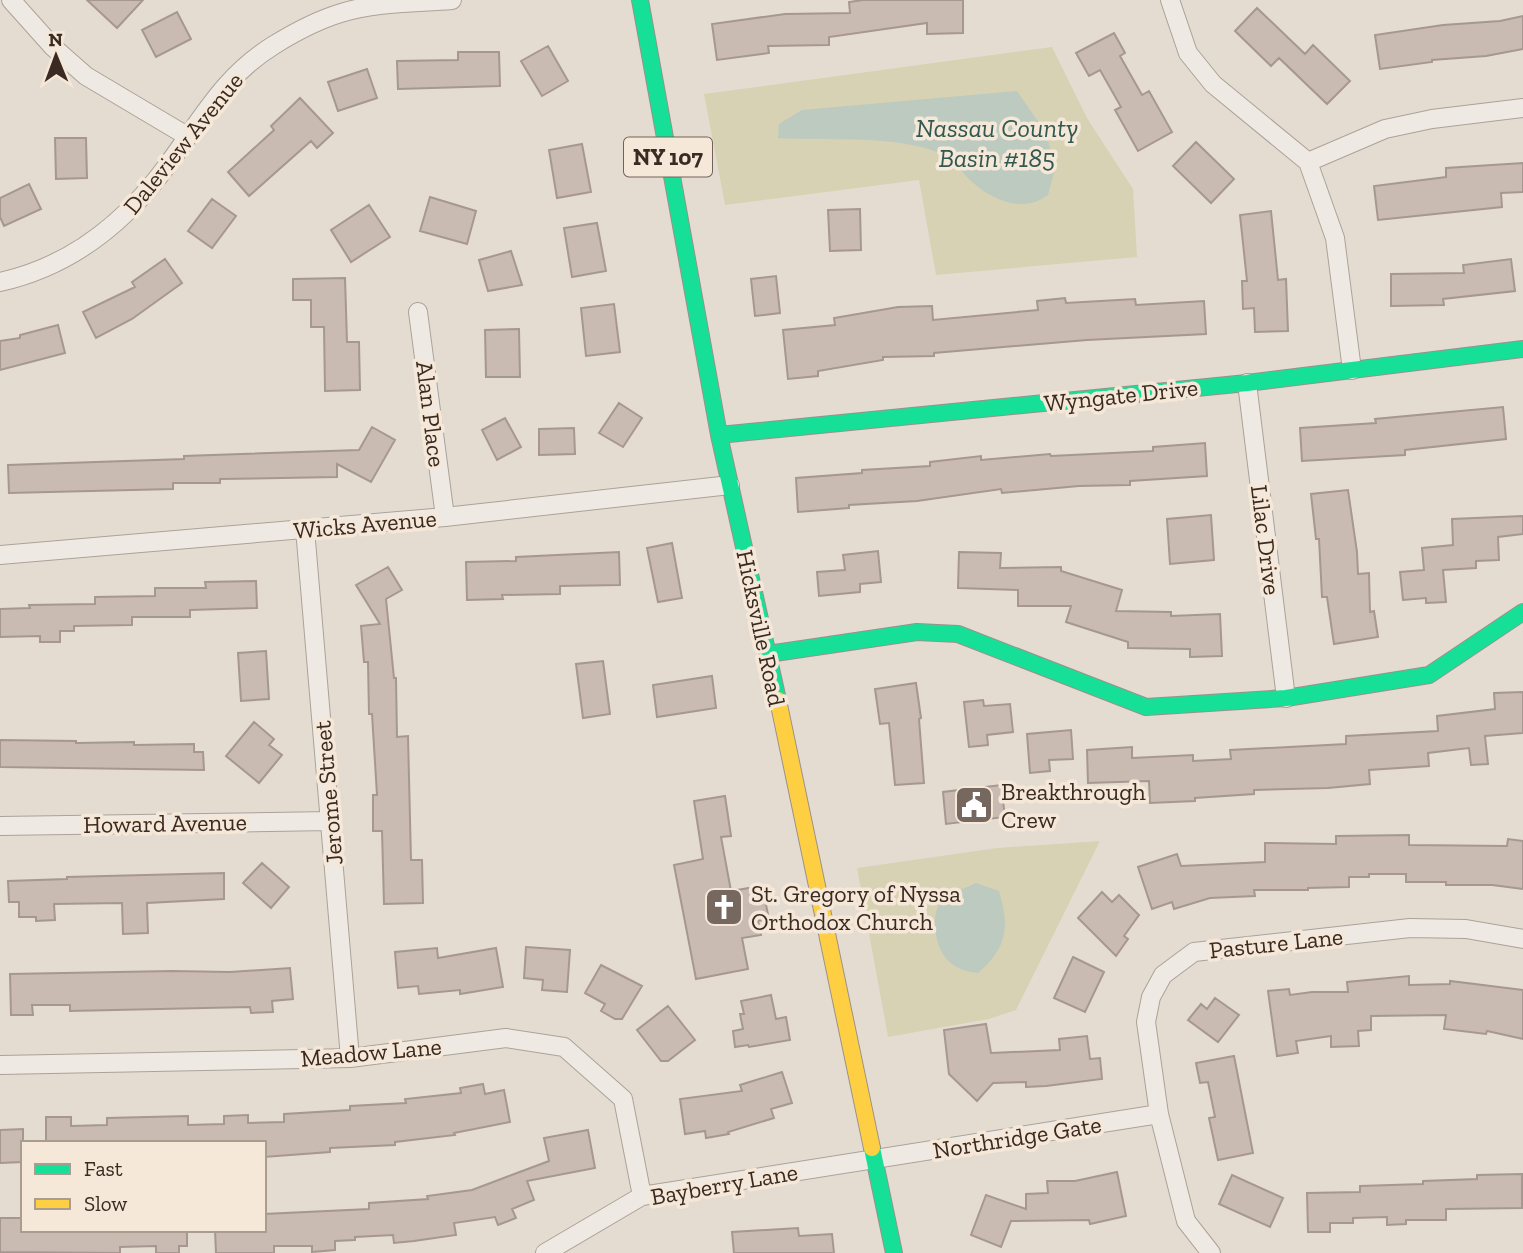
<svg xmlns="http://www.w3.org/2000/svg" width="1523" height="1253" font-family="'Zilla Slab',serif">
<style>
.green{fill:#d7d2b4}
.water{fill:#bccabf}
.building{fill:#c9bab2;stroke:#a69890;stroke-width:2}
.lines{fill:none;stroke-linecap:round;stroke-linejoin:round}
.street-casing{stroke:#aba299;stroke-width:20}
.fast-casing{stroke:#9a918a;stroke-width:18}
.slow-casing{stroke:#9a918a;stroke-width:18}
.street{stroke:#eee9e2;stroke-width:18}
.fast{stroke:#16e098;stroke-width:16}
.slow{stroke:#ffcf43;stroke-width:16}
.labels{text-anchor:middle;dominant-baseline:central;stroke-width:7;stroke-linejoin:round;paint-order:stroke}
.shield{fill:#f5e8d8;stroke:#726358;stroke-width:2}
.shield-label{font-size:23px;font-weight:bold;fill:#3a2a21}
.street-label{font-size:24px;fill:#3a2a21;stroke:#f5e8d8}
.poi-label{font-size:24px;fill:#3a2a21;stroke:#f5e8d8;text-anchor:start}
.water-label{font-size:26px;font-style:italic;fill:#315951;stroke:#f5e8d8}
</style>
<rect width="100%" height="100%" fill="#e5dcd1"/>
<!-- green -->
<path class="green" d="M1052,47L1087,118L1133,189L1137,257L936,275L919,180L725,205L704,94Z
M1100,841L1016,1010L989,1019L888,1037L857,868L997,848Z"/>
<!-- water -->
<path class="water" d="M1017,91L1046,133L1055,168L1048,195C1022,214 992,200 971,181C962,173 954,160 944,155C900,134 827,141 778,138L779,124L802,110Z
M976,883L999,891C1010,927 1007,948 978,973C948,970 936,952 935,924C935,919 935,912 938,907C943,895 964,889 976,883Z"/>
<!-- building -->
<path class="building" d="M87,0H143L117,28Z
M863,0H963V33L927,34V23L829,37V45L768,46L769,53L717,60L712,24L785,14L850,13L849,2Z
M1257,8L1305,54L1313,45L1350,81L1327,104L1279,58L1271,66L1235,31Z
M177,12L191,39L156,57L142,30Z
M1523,16V49L1486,56L1432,60V62L1380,69L1375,35L1443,25L1500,21Z
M1114,33L1125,53L1120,56L1142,95L1149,91L1172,132L1138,151L1115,110L1121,107L1100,70L1089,76L1076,53Z
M548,46L568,81L542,96L521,61Z
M458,52H499L500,86L398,89L397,61L458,60Z
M367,69L377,98L338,111L328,82Z
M300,98L333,133L317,148L311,141L249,196L228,172L274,130L271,126Z
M55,138H86L87,178L56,179Z
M1196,142L1234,179L1211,203L1173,166Z
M582,144L591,192L557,198L549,150Z
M1523,163V192L1501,193L1502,207L1378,220L1374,186L1446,177V168Z
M29,184L41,209L4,226L0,217V198Z
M430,197L476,211L467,244L420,231Z
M212,199L236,216L212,248L188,231Z
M369,205L390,237L351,262L331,230Z
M860,209L861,250L830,251L828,210Z
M1271,211L1278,280L1286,279L1288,331L1255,332L1254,308L1243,309L1242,281H1247L1240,215Z
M597,223L606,271L572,277L564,228Z
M511,251L522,285L488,291L479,260Z
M165,259L182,283L132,319L96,338L83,312L135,287L132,282Z
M1511,259L1515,291L1443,299L1444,305L1391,306V274L1464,273L1463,265Z
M776,276L780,313L755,316L751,279Z
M345,278L347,342H359L360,390L325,391L324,327H311V300H293V279Z
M1065,298L1066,303L1135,299L1136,305L1204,301L1206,334L1087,340L934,353V356L883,357V360L818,371V376L788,379L783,330L835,325L834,318L898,307L932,306L933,320L1038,310L1037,301Z
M614,304L620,352L586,356L581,308Z
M58,325L65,353L0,370V341L20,338V335Z
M519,329L520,377H486L485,330Z
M619,403L642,418L623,447L599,433Z
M1503,407L1506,439L1405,450V455L1302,461L1300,428L1376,423L1375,419Z
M505,418L521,447L497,460L482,430Z
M372,427L395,440L371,482L337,464V477L220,479V483H173V489L9,493L8,465L184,459V456L359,450Z
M574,428L575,454L539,455V429Z
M1205,443L1207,476L1130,481V485L1079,486L1002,493L1001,489L917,501L849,505V508L798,512L796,478L862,473V470L930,466V462L981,456V460L1050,454L1051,456L1153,451V447Z
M1348,490L1357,552L1358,574L1369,573L1370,612L1374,611L1378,637L1334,644L1327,597H1322L1319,539H1316L1311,494Z
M1211,515L1214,560L1170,564L1167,519Z
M1523,516V534L1498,537L1499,560L1476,561V568L1443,570L1446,602L1426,603V598L1403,600L1400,572L1424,570L1422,548L1453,545L1452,519Z
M672,543L682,598L658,602L647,548Z
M878,551L881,582L860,584V592L819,596L817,572L845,570L843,555Z
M619,552L620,585L560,586V594L502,595L503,599L467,600L466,562L516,561V557Z
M959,552L1001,553L1000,568L1061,567V571L1122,590L1116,611L1171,612V616L1220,614L1222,656L1190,657V649L1128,648V642L1066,622L1071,606H1018V590L958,588Z
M388,567L402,590L386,599L394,678H396L397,737L408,736L411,860H422L423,903L384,904L382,831H373V795H377L372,714H369L368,662H364L361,626L380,624L356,585Z
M256,581L257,608L190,610V617H132V625L74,626V631H60V642H40V636L0,637V609L30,608L29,605L95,604V597L155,596V588H206L205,582Z
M266,651L269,699L241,701L238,653Z
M603,661L610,714L583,718L576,664Z
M712,676L716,708L657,717L653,685Z
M916,683L921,718L919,719L924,783L895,785L889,723L880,724L875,689Z
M1523,692V733L1485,736L1488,764L1471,765L1469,748L1428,753L1429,766L1369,770L1370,784L1328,788L1254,790V794L1195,798V801L1150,803L1149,781L1088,783L1087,750L1132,747V758L1193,755V761L1231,759L1230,750L1346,744V736L1438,731L1437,716L1495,709L1494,693Z
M983,700L984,706L1010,704L1013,732L987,735L988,745L969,747L964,702Z
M254,722L274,739L269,745L282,755L259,783L226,756Z
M1071,730L1073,759L1049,760L1050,771L1030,773L1027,734Z
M0,740L76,741V743L134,742V745L194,744V752H203L204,770L0,767Z
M1001,785L1005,817L946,824L943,792Z
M725,796L731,836L721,837L731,891L755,887L757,896L764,895L769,919L758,921L761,935L742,938L748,969L696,979L674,865L703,859L694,801Z
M1409,835V845L1507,846L1508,839L1523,841V889L1492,885H1446V882H1406V874H1369V877H1349V887L1308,888V890H1254L1255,896L1210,898L1174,909L1172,902L1152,909L1138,867L1177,854L1181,866L1265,862V843L1336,844V836Z
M262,863L289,887L271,908L243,883Z
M224,873V899L147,903L148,933L123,934L122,903L54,904L55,920L36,921V917H19V902H9L8,881L67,879V877Z
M1102,892L1112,902L1119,895L1139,915L1124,936L1128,939L1116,956L1078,918Z
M526,947L570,950L567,992L542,990L543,980L524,978Z
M437,948L438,958L496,948L503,987L460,994V990L419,994L418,986L398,988L395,952Z
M1073,957L1104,972L1085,1012L1054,998Z
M601,965L642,986L622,1019H615L601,1011L605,1004L585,993Z
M290,968L293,999L272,1001L273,1012L251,1013L250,1007L70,1011V1005H32L33,1015H11L10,974L172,971L230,972Z
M1409,976V985L1450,984V981L1523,990V1039L1487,1031L1486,1034L1444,1029L1446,1015L1371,1016V1030L1358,1031L1359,1046L1331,1047V1036L1296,1041L1298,1053L1277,1056L1268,991L1289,989L1290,995L1312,992H1348L1347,982Z
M771,995L776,1019L786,1017L790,1040L749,1047L748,1045L735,1047L733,1031L743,1029L740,1014H744L741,1001Z
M1215,998L1239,1015L1218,1042L1188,1020L1201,1004L1207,1009Z
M668,1006L695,1040L668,1061H661L637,1030Z
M986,1024L991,1053L1060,1050L1059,1039L1087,1036L1090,1059L1100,1058L1102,1079L1046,1086L1026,1087V1082L993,1083L977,1101L949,1074L944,1030Z
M1234,1056L1253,1153L1218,1160L1209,1118L1215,1117L1208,1082L1200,1083L1196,1063Z
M782,1072L792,1103L771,1109L774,1118L728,1132L729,1134L706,1138L705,1131L685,1134L680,1099L742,1091L740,1085Z
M483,1084L485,1094L504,1090L510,1122L454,1133L455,1135L395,1142V1145L330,1148V1152L264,1157V1143H46V1117H71V1126L107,1125V1118L188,1116V1125L224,1124V1116L248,1115V1123L284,1122V1114L350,1110V1106L406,1103L405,1099L461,1093L460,1088Z
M23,1129V1162L0,1163V1130Z
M588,1130L595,1168L527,1181L534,1200L512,1209L516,1218L498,1225L495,1217L454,1223L456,1235L414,1241L394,1243L393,1235L355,1237V1240L335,1241V1250L312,1252V1246H274V1253H216L215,1230H264V1214L369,1209V1203L428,1199L427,1196L472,1190L549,1161L544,1138Z
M1117,1172L1126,1216L1090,1224L1089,1220L1011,1221L1001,1247L971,1235L986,1195L1026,1209V1194L1048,1193L1047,1181H1075Z
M1522,1174V1208L1446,1209V1220H1406V1224L1387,1225V1217L1353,1218V1223H1330V1232H1308L1307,1193L1360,1192V1186L1423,1184V1181L1477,1179V1175Z
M1232,1175L1283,1198L1270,1227L1219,1204Z
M0,1218H23V1230H187V1246H179V1253H156V1246L120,1247V1253L0,1252Z
M798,1228L799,1236L832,1234L834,1253H734L732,1232Z"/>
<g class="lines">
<defs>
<path id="street" d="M11,0L53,47L86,76L187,136
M1170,0L1188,53L1213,84L1308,162L1335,238L1352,370
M1308,162L1385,129L1432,119L1523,108
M0,282C72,266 127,221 169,163C203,117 224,76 274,45C295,32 318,20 341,13C376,2 416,3 452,0
M418,312L445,517
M1247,383L1286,698
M305,529L350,1058
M0,555L445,517L730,485
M0,826L331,821
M0,1065L350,1058L506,1038L564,1047L623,1099L642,1196
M545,1253L642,1196L1159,1114
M1211,1253L1186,1221L1159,1114L1146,1022L1151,997L1163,975L1194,952L1410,928L1466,929L1523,939"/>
<path id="fast" d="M640,0L719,435L778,700
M719,435L1247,383L1523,349
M768,654L917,632L958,634L1146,707L1286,698L1429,675L1523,612
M872,1148L894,1253"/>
<path id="slow" d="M778,700L872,1148"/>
</defs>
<!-- street casing -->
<use href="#street" class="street-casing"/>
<!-- fast casing -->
<use href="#fast" class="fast-casing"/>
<!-- slow casing -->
<use href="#slow" class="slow-casing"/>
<!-- street -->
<use href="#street" class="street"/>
<!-- fast -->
<use href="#fast" class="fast"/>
<!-- slow -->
<use href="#slow" class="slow"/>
</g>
<!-- icons -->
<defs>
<symbol id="civic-square" viewBox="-11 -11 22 22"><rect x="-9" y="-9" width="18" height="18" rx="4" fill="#76685f" stroke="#f5e8d8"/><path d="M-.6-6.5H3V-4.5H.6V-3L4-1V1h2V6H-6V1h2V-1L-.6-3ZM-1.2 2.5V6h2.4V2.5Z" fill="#fff"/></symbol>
<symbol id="church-square" viewBox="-11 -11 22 22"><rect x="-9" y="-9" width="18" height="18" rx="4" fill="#76685f" stroke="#f5e8d8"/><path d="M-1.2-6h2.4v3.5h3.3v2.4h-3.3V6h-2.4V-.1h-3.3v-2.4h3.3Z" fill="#fff"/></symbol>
</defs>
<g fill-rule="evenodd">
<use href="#civic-square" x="952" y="783" width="44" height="44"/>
<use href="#church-square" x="702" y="885" width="44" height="44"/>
</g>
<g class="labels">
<!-- shield labels -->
<rect class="shield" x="624" y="137.5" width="88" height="39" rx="5"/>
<g class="shield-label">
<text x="668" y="157">NY 107</text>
</g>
<!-- street labels -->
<g class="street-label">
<text transform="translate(183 143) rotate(-51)">Daleview Avenue</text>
<text transform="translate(1121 395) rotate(-6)">Wyngate Drive</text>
<text transform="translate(431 414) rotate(83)">Alan Place</text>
<text transform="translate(365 524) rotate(-5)">Wicks Avenue</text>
<text transform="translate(1266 540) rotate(83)">Lilac Drive</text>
<text transform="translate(761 628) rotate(78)">Hicksville Road</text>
<text transform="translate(328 793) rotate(-95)">Jerome Street</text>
<text transform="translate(165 823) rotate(-1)">Howard Avenue</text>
<text transform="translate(1276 943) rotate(-6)">Pasture Lane</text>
<text transform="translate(371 1052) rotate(-5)">Meadow Lane</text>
<text transform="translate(1017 1137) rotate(-9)">Northridge Gate</text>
<text transform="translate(724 1184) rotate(-10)">Bayberry Lane</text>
</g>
<!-- poi labels -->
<g class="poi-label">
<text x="1001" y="791">Breakthrough<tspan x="1001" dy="28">Crew</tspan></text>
<text x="751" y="893">St. Gregory of Nyssa<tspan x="751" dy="28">Orthodox Church</tspan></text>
</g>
<!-- water labels -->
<g class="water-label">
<text x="997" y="128">Nassau County<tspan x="997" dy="30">Basin #185</tspan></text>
</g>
</g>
<!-- legend -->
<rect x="21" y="1141" width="245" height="91" fill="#f5e8d8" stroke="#aa9c8f" stroke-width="2"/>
<rect x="35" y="1164" width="35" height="10" fill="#16e098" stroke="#aa9c8f" stroke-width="2"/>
<text x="84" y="1176" font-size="21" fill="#3a2a21">Fast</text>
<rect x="35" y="1199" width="35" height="10" fill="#ffcf43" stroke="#aa9c8f" stroke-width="2"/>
<text x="84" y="1211" font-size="21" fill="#3a2a21">Slow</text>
<!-- north arrow -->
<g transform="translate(56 56) rotate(359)" stroke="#f5e8d8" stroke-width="5" paint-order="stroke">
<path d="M0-5L12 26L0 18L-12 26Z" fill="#3a2a21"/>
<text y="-10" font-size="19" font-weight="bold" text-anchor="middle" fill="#3a2a21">N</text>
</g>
</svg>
